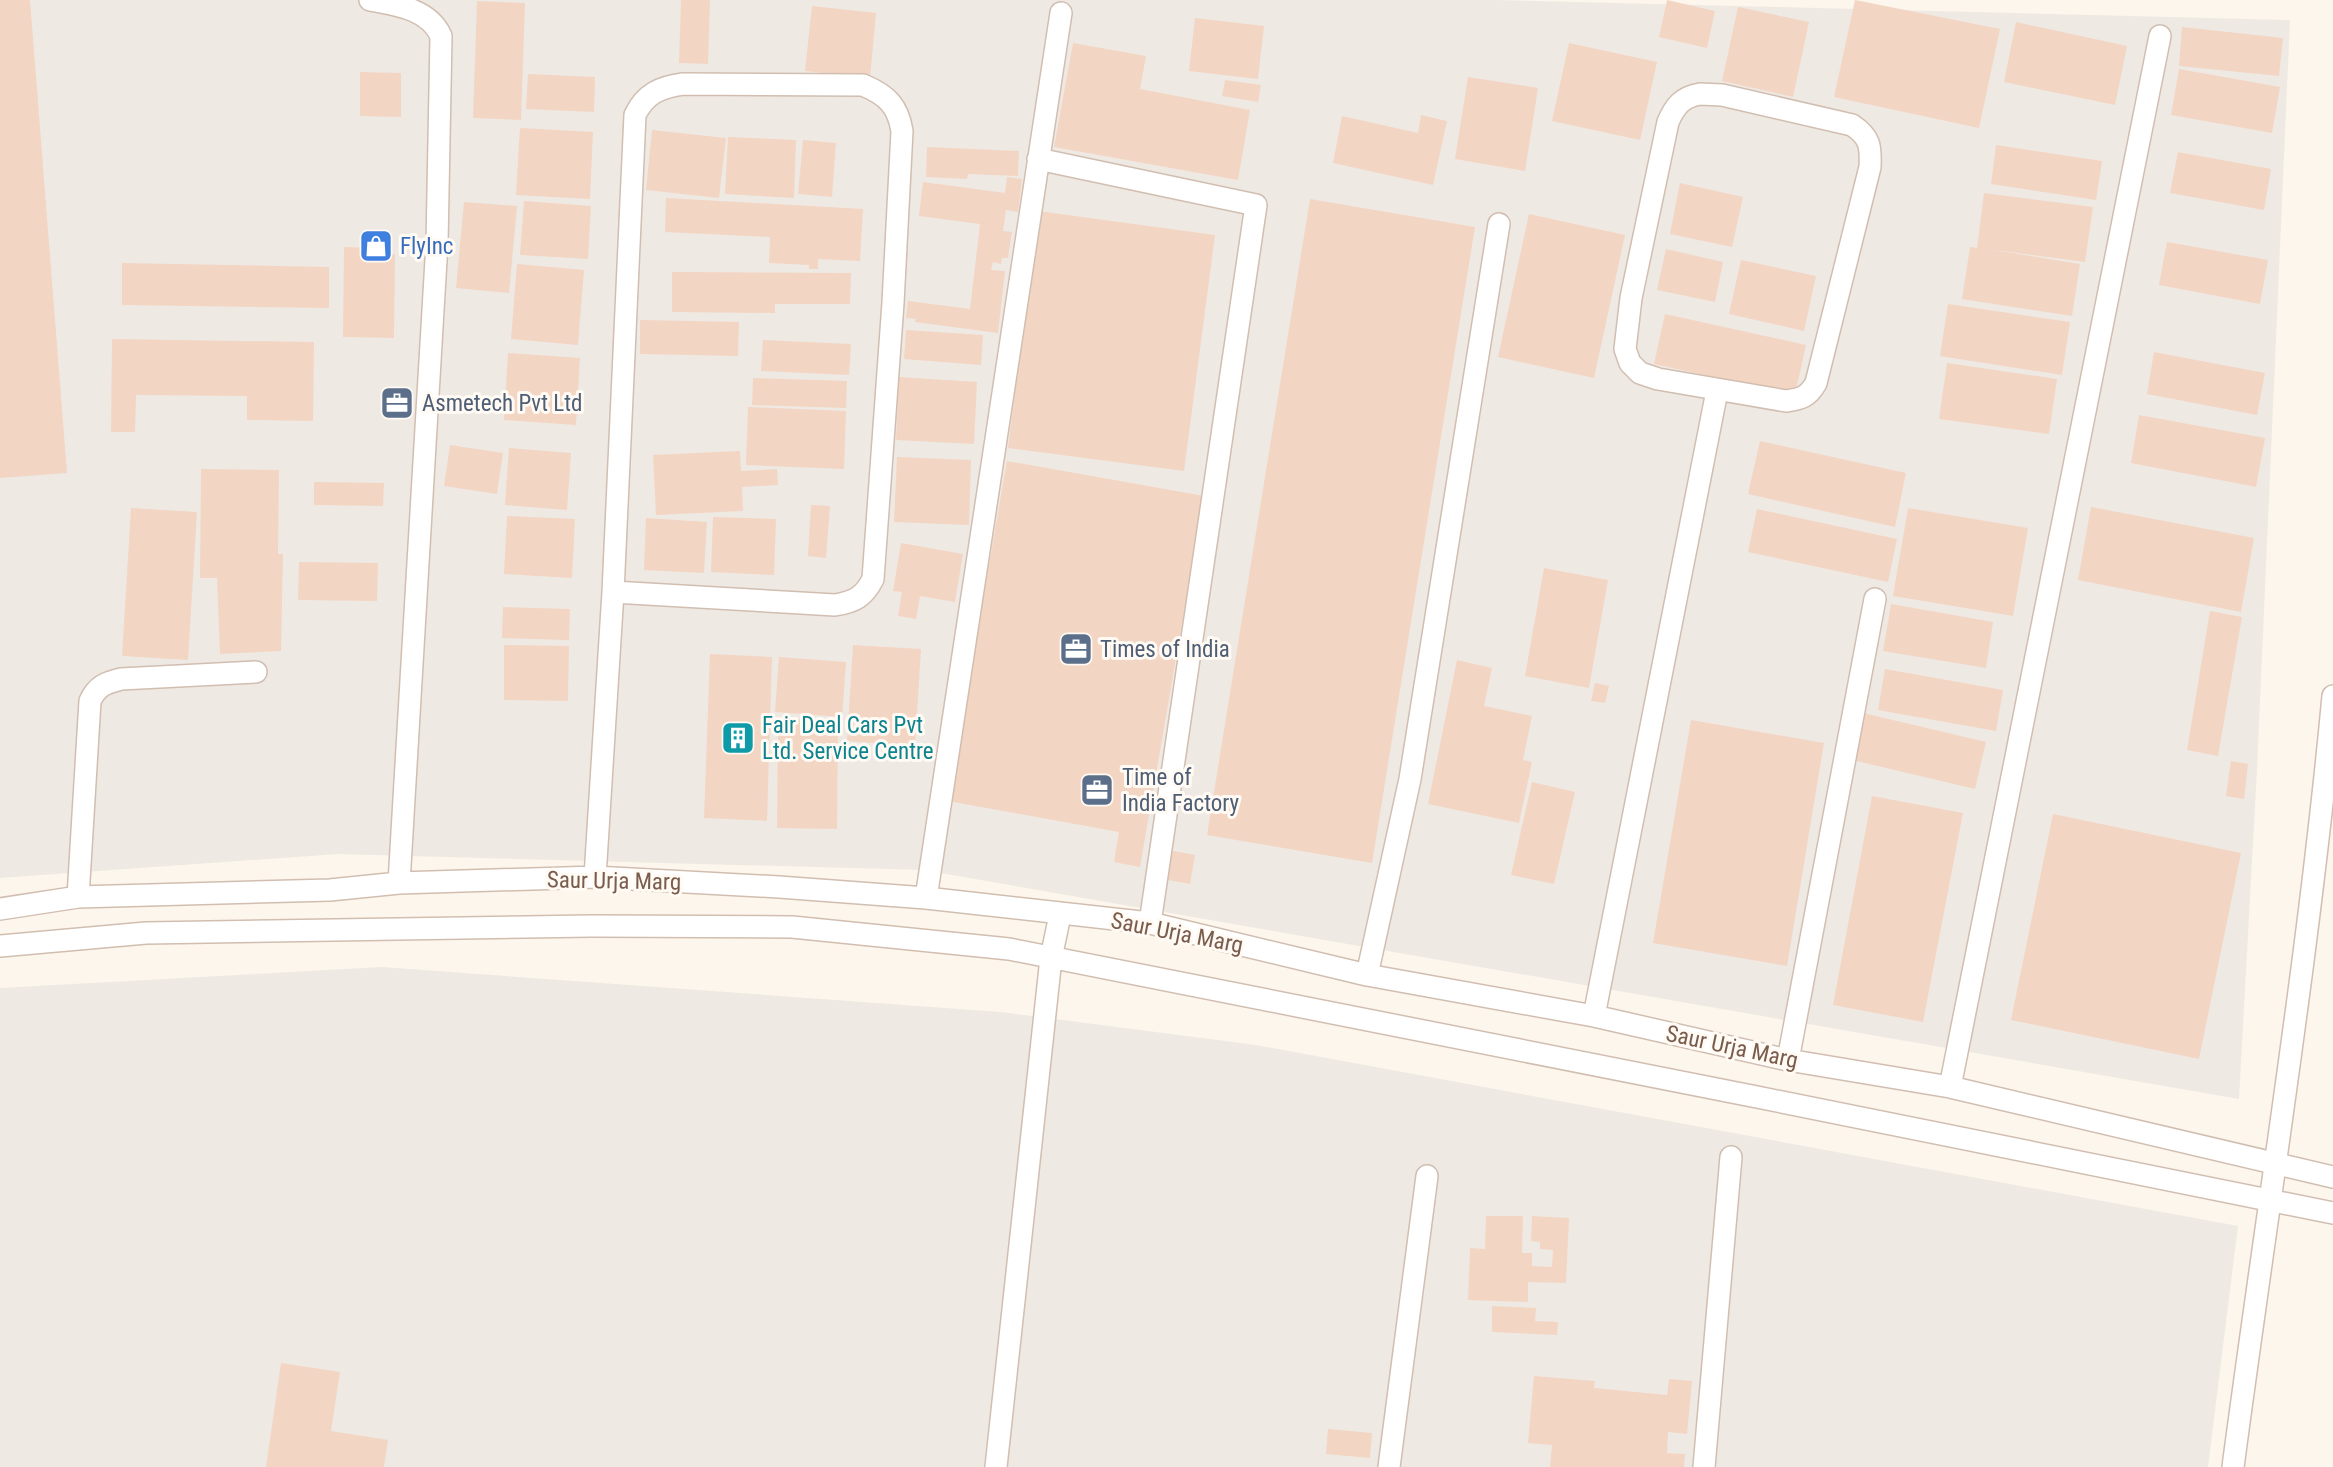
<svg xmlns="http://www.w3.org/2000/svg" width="2333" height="1467" font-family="'Roboto Condensed',sans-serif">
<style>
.industrial{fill:#efe9e4}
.building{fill:#f3d5c3}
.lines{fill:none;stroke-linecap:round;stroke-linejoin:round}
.minor-casing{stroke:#d1beb0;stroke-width:24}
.minor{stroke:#fff;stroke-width:21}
.labels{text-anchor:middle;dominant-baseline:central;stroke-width:6;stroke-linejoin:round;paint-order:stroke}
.shop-label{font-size:23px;fill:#366cbe;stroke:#fffaf3;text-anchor:start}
.service-label{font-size:23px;fill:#4e5e75;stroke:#fffaf3;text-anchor:start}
.culture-label{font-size:23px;fill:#0d838f;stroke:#fffaf3;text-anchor:start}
.street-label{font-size:23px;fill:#7a5c4d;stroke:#fffaf3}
</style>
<rect width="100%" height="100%" fill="#fdf6ec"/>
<!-- industrial -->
<path class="industrial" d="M0,0H1498L2290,20L2257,770L2239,1099L923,870L338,854L0,878Z
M382,967L1001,1012L1256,1045L2238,1226L2208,1467H0V988Z"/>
<!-- building -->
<path class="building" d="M0,0H30L67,473L0,478Z
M681,0H710L708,64L679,63Z
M1667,0L1715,11L1707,48L1659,37Z
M1855,0L2000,29L1979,128L1834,97Z
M477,1L525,3L521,120L473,118Z
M812,6L876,13L870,78L805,71Z
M1738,7L1809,22L1793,97L1722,81Z
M1195,18L1264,26L1258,79L1189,71Z
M2016,22L2127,46L2115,105L2004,82Z
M2182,27L2283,38L2279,76L2179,66Z
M1073,43L1146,56L1140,89L1250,110L1238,180L1054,147Z
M1569,43L1657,62L1640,140L1552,121Z
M2179,69L2280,87L2272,133L2171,115Z
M360,72L401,73V117L360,116Z
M528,74L595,77L594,112L526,109Z
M1468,77L1538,88L1525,171L1455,159Z
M1225,80L1261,85L1258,102L1222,96Z
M1421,115L1447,121L1433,185L1333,163L1342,116L1418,133Z
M520,128L593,132L590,199L516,195Z
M652,130L726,138L719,198L646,190Z
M728,137L796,140L794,198L725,194Z
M803,140L836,143L832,197L798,194Z
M1996,145L2102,161L2096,200L1991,184Z
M927,147L1019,151L1018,176L968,174L967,179L926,177Z
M2178,152L2271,169L2264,210L2170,193Z
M1007,177L1022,179L1018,212L1006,210L1003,231L1012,232L1008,258H1002L1001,264L993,262L991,270L1005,271L998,333L915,322L916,319L906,318L908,301L970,309L980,224L919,216L923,182L1005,193Z
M1680,183L1743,197L1732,247L1670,234Z
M1984,193L2093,207L2085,262L1988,249L2080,264L2072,316L1962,299L1970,247L1977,248Z
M666,198L863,209L860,261L818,259V269H809V265L769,263L770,237L665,232Z
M1310,199L1475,227L1372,863L1207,835Z
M524,201L591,206L588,259L520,255Z
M464,202L517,206L509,293L456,288Z
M1038,211L1215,235L1184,471L1008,448Z
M1529,214L1625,235L1594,378L1498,357Z
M2167,242L2268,260L2260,304L2159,285Z
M344,247L374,248V254H395L394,338L343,337Z
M1666,249L1723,262L1715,302L1657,290Z
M1741,260L1816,276L1804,331L1729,314Z
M122,263L329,267V308L122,305Z
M517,264L584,270L578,345L511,339Z
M672,272L851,273L850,304H775V313L672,312Z
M1948,304L2070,322L2062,375L1940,356Z
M1665,314L1806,345L1795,395L1654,364Z
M640,320L739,322L738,356L640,354Z
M906,330L983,335L981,365L904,359Z
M112,339L314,342L313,421L247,420V396L136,395L135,432H111Z
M763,340L851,344L849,375L761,371Z
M2154,352L2265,373L2257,415L2147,394Z
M508,353L580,358L576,425L504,420Z
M1947,363L2057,379L2049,434L1939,419Z
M899,377L977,382L974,444L896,440Z
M753,378L847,381L846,408L752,405Z
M748,407L846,411L844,469L746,465Z
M2139,415L2265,438L2256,487L2131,463Z
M1760,441L1906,473L1895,527L1748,494Z
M450,445L503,453L497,494L444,486Z
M509,448L571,453L567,510L505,505Z
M740,451L741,471L777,469L778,485L742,487L743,511L656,515L653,455Z
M897,457L971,460L969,525L894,522Z
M1007,461L1204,496L1140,867L1114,862L1119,832L948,801Z
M201,469L279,470L278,554H283L281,651L220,654L217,578H200Z
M314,482L384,483L383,506L314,505Z
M811,505L830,506L826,558L808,556Z
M2091,507L2254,538L2241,612L2078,580Z
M131,508L197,512L188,660L122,656Z
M1908,508L2028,528L2013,616L1893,596Z
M1757,509L1897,539L1888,582L1748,552Z
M507,516L575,519L572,578L504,574Z
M713,517L776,519L774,575L711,572Z
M646,518L707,522L704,573L644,570Z
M901,543L963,554L955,602L920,596L916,619L898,616L902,592L893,591Z
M299,562L378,563L377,601L298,600Z
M1544,568L1608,580L1589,688L1525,676Z
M1891,604L1993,622L1986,668L1883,651Z
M503,607L570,609L569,640L502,638Z
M2210,611L2242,617L2218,756L2187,750Z
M504,645L569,646L568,701L504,700Z
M853,645L921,649L915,746L847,741Z
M710,654L772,657L767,821L704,818Z
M779,657L846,662L842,717L775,712Z
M1457,660L1492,668L1484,706L1532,716L1523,760L1532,762L1519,823L1428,804Z
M1885,669L2003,690L1996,731L1878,710Z
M1595,683L1609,686L1605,703L1591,701Z
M1859,712L1986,742L1975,789L1848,759Z
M778,719L838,720L837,829L777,828Z
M1691,720L1824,743L1787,966L1653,943Z
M2231,761L2248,764L2244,799L2226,796Z
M1532,782L1575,792L1554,884L1511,875Z
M1872,796L1963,813L1923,1022L1833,1005Z
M2053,814L2241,853L2199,1059L2011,1020Z
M1168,850L1195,855L1190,884L1163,879Z
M1486,1216H1523L1522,1253H1532V1266L1552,1267L1553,1250L1540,1249V1242L1531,1241L1532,1216L1569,1218L1566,1283L1528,1282V1302L1468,1300L1470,1248L1485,1249Z
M1492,1306L1536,1308L1535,1321L1558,1322L1557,1335L1492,1332Z
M281,1363L340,1372L331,1431L388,1440L384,1467H266Z
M1534,1376L1595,1381L1594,1388L1667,1395L1669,1379L1692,1381L1687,1434L1668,1432L1667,1453L1685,1454L1684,1467H1550L1552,1445L1528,1443Z
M1328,1429L1372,1433L1370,1458L1326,1454Z"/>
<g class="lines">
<defs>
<path id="minor" d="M370,0C397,5 429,9 441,36L437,243L399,883
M1700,94L1722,95L1852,125C1870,137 1871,146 1870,167L1816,383C1808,397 1801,399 1786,401L1658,379L1640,373L1630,363L1625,349L1631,298L1668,122C1675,106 1682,97 1700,94Z
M1038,159L1256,205L1150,923
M595,877L613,592L635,115C645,94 660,87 683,84L863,85C887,95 898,106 902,131L893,303L873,579C864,597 854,602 835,605L613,592
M78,897L90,701C97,686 105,683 121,679L256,672
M926,898L1061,13
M0,909L78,897L330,890L399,883L595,877L779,887L926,898L1150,923L1367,975L1594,1016L1788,1060L1950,1087L2333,1177
M0,946L146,933L592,926L792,927L1009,949L1757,1097L2333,1213
M1367,975L1410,779L1499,224
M1594,1016L1717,391
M1788,1060L1875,599
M1950,1087L2160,36
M996,1467L1051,958L1060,915
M1389,1467L1427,1176
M1704,1467L1731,1157
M2233,1467C2267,1210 2309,954 2333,696"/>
</defs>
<!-- minor casing -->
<use href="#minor" class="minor-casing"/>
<!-- minor -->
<use href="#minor" class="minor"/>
</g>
<!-- icons -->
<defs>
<symbol id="shop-square" viewBox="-11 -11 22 22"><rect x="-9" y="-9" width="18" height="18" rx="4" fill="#3f7fe0" stroke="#fffaf3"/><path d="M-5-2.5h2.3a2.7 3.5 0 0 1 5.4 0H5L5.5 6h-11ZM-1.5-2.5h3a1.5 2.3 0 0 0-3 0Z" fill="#fff"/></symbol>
<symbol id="office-square" viewBox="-11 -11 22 22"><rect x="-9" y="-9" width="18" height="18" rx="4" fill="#5c6f8a" stroke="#fffaf3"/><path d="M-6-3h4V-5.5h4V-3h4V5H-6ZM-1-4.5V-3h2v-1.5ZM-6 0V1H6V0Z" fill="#fff"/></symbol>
<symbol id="building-square" viewBox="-11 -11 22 22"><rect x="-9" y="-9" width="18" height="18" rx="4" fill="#0f9aa8" stroke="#fffaf3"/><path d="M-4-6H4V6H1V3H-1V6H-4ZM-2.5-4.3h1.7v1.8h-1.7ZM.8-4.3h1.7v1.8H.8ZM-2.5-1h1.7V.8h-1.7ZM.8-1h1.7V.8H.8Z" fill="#fff"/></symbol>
</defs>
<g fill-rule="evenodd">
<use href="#shop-square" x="357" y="227" width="38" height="38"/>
<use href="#office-square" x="378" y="384" width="38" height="38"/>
<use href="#office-square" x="1057" y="630" width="38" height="38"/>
<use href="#building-square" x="719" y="719" width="38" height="38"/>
<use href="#office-square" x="1078" y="771" width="38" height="38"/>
</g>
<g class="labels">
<!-- shop labels -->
<g class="shop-label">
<text x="400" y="246">FlyInc</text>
</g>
<!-- service labels -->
<g class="service-label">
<text x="422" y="403">Asmetech Pvt Ltd</text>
<text x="1100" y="649">Times of India</text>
<text x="1122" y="777">Time of<tspan x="1122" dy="26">India Factory</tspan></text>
</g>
<!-- culture labels -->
<g class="culture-label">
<text x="762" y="725">Fair Deal Cars Pvt<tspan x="762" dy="26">Ltd. Service Centre</tspan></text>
</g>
<!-- street labels -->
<g class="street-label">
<text transform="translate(614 881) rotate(1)">Saur Urja Marg</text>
<text transform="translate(1177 933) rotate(11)">Saur Urja Marg</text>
<text transform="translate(1732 1047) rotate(12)">Saur Urja Marg</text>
</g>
</g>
</svg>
